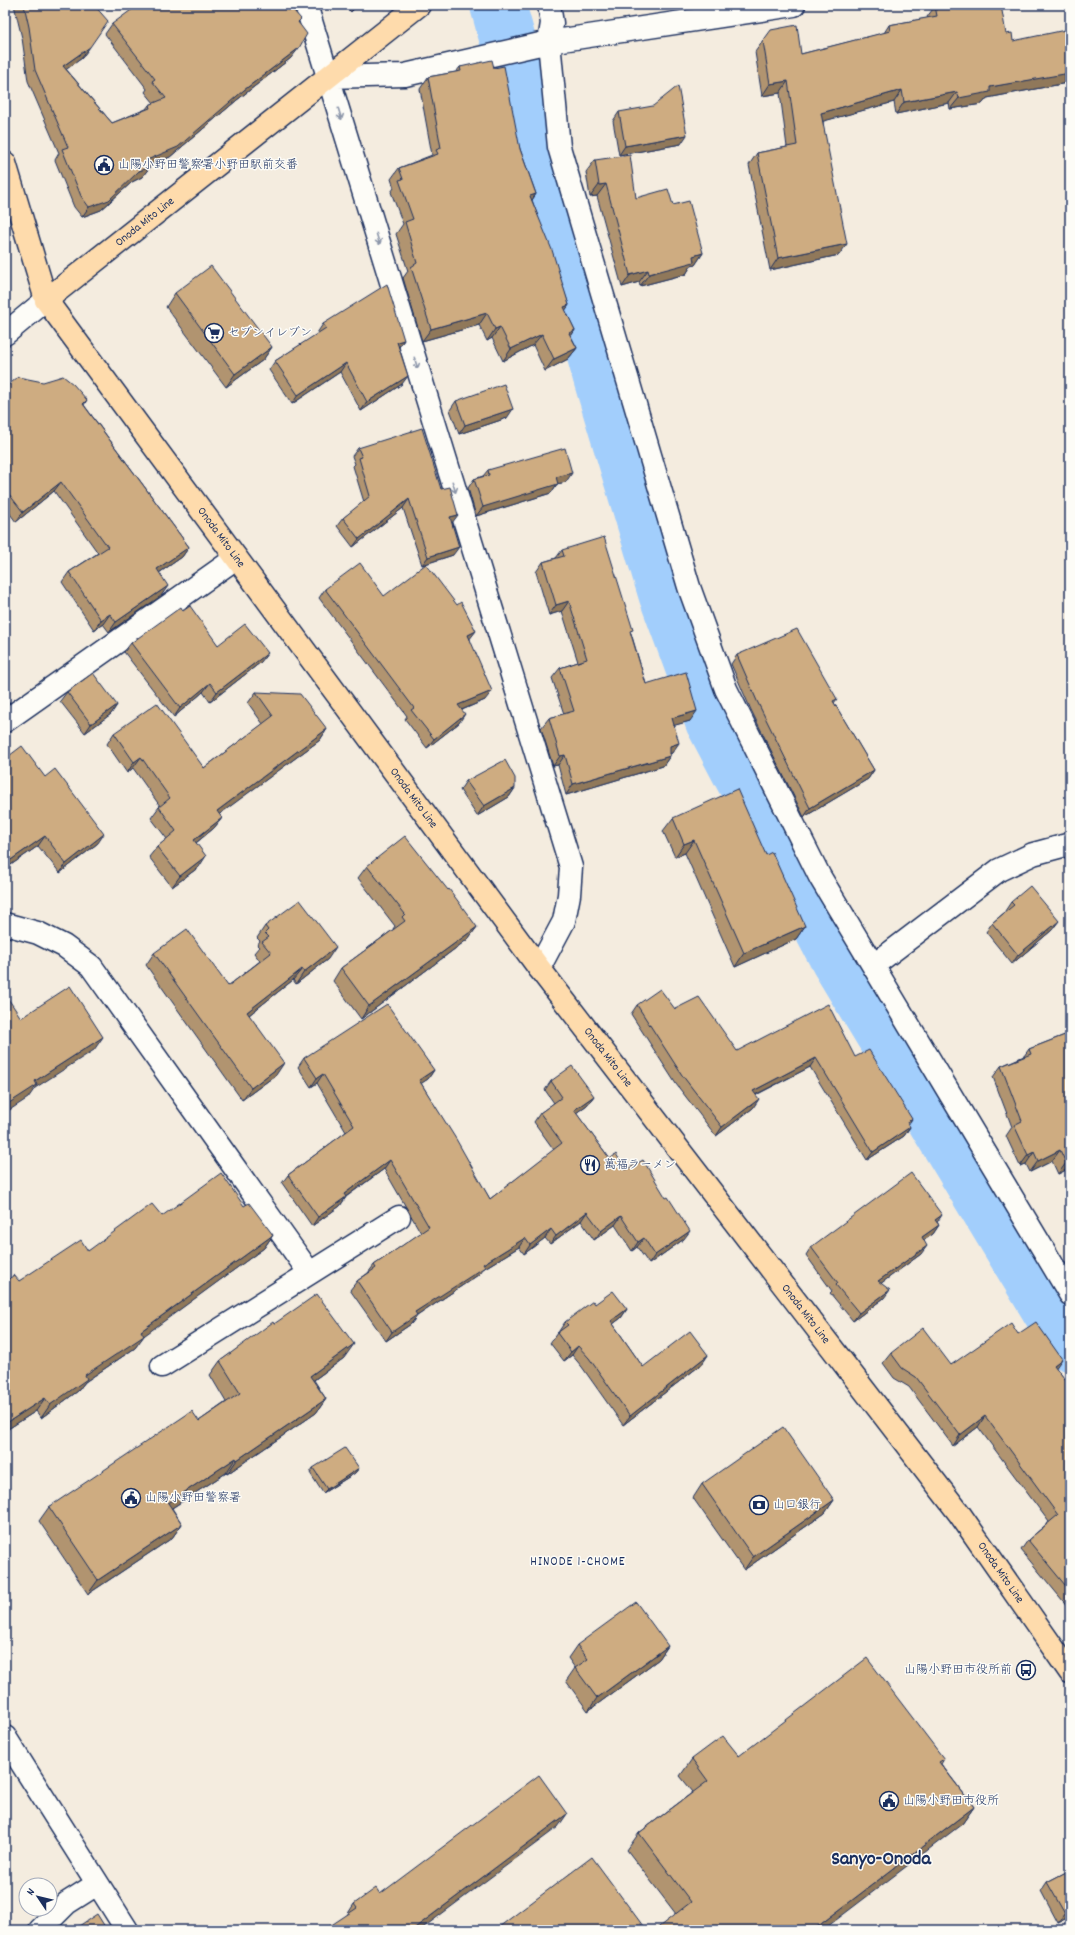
<svg xmlns="http://www.w3.org/2000/svg" width="1075" height="1935" font-family="Dekko,'Klee One',sans-serif">
<style>
.lines{fill:none;stroke-linecap:round;stroke-linejoin:round}
.river{stroke:#a2cefc;stroke-width:56}
.minor-casing{stroke:#1b2f5e;stroke-width:25}
.major-casing{stroke:#1b2f5e;stroke-width:25}
.minor{stroke:#fdfcf7;stroke-width:22}
.major{stroke:#fedbac;stroke-width:22}
.wall{fill:#b1946f;stroke:#1b2f5e}
.shaded-wall{fill:#90785a;stroke:#1b2f5e}
.building{fill:#ceac81;stroke:#1b2f5e}
.oneway{stroke:#8c96aa}
.labels{text-anchor:middle;dominant-baseline:central;stroke-width:3;stroke-linejoin:round;paint-order:stroke}
.poi-label{font-size:12px;fill:#1b2f5e;stroke:#fdfcf7;text-anchor:start}
.street-label{font-size:12px;fill:#1b2f5e;stroke:#fdfcf7}
.neighbourhood-label{font-size:13px;letter-spacing:1px;fill:#1b2f5e;stroke:#fdfcf7}
.town-label{font-size:20px;font-weight:bold;fill:#1b2f5e;stroke:#fdfcf7}
</style>
<rect width="100%" height="100%" fill="#f4ecdf"/>
<filter id="ink" filterUnits="userSpaceOnUse"><feTurbulence type="fractalNoise" baseFrequency=".025" numOctaves="2"/><feDisplacementMap in="SourceGraphic" scale="8" xChannelSelector="R" yChannelSelector="G"/><feConvolveMatrix kernelMatrix="1 2 1 2 8 2 1 2 1" color-interpolation-filters="sRGB"/></filter>
<g filter="url(#ink)">
<g class="lines">
<!-- river -->
<path class="river" d="M498,5L602,381L666,593L713,721L838,959L1070,1343"/>
<defs>
<path id="minor" d="M306,5L571,867L569,895L564,921L539,968
M549,5L552,23L549,42L559,147L689,587L726,689L820,877L1070,1294
M328,77L405,75L549,42L794,5
M5,334L46,300
M5,721L236,558
M5,924L38,933L64,946L91,966L309,1272
M874,965L999,870L1033,854L1070,844
M162,1366L399,1217
M5,1737L127,1930
M40,1930L67,1903L97,1884"/>
<g id="major">
<path id="s1" d="M5,163L46,300L539,968L959,1513L1070,1672"/>
<path id="s2" d="M46,300L419,5"/>
</g>
</defs>
<!-- minor casing -->
<use href="#minor" class="minor-casing"/>
<!-- major casing -->
<use href="#major" class="major-casing"/>
<!-- minor -->
<use href="#minor" class="minor"/>
<!-- major -->
<use href="#major" class="major"/>
</g>
<!-- wall -->
<path class="wall" d="M14,5H94L82,58L66,69L112,123L146,109L149,105L154,103L145,92L147,89L105,34L112,24L295,11L299,23L291,58L237,100L170,157L149,166L150,167L142,177L132,182L101,210L82,217L74,207L55,160L59,153L28,81L22,38Z
M344,5H358L351,12Z
M935,6L1006,34L1013,41L1067,83L987,98L982,104L950,109L949,103L896,114L894,102L823,121L839,255L770,270L749,165L757,153L787,147L780,93L762,96L755,52L763,41L801,54L884,33L889,25L928,18L927,17Z
M460,67L494,68L520,149L536,194L532,200L569,305L565,310L575,330L571,336L577,348L568,359L545,371L533,345L503,361L492,338L487,341L479,325L422,341L403,278L408,271L396,234L403,224L391,192L394,188L391,179L399,168L432,155L420,89L428,77L456,72Z
M619,112L681,144L619,155L613,121Z
M595,160L636,198L673,205L703,253L695,265L691,266L686,274L640,286L639,282L622,287L597,196L590,197L586,172Z
M175,293L272,347L263,360L226,387L166,307Z
M323,324L404,340L399,347L402,384L361,411L340,372L292,404L269,370L275,361L318,334L317,333Z
M5,388L87,400L84,405L189,547L182,557L159,573L161,596L109,632L103,624L94,630L62,582L69,572L98,553L54,491L16,522L5,507Z
M456,401L507,418L459,434L450,410Z
M358,448L441,489L452,523L453,555L422,565L403,508L353,547L337,526L343,518L364,502L353,466L355,464L352,456Z
M488,470L566,482L557,484L551,493L476,516L468,488L474,479L483,476Z
M562,550L631,633L646,684L690,721L674,725L672,753L670,754V756L663,766L566,795L558,765L553,766L541,728L549,718L564,714L552,678L560,668L578,662L562,611L549,615L536,572L543,562L556,558Z
M325,589L384,596L470,639L485,700L462,710L459,723L427,748L405,719L407,716L319,598Z
M183,611L218,645L261,662L210,702L203,692L174,717L124,652L131,643Z
M737,655L837,699L834,703L874,770L868,779L804,817L751,710L731,664Z
M67,692L117,705L111,714L85,733L60,701Z
M256,692L327,729L320,740L219,814L222,818L214,828L196,843L199,867L172,887L149,857L157,847L167,839L151,818L159,807L160,806L133,768L127,773L107,744L114,733L204,768L263,724L248,703Z
M5,759L45,777L98,843L60,873L38,846L5,869Z
M466,781L515,788L509,797L477,816L460,790Z
M673,818L805,926L796,939L735,967L685,853L675,857L663,831Z
M367,866L477,927L468,939L361,1019L333,981L341,968L394,929H393L395,926L358,878Z
M1011,902L1052,930L1012,964L986,932L992,923L1005,912V911Z
M265,926L328,959L296,984L293,980L249,1015L276,1075L242,1100L146,965L154,953L228,986L260,961L254,953L259,947L257,945L260,941L257,938Z
M637,1005L675,1009L737,1051L855,1057L910,1127L904,1136L867,1160L810,1067L756,1095L753,1108L716,1136L676,1084L631,1014Z
M1070,1033V1168L1058,1174L1052,1161L1030,1172L1026,1164L1020,1166L1006,1136L1012,1127L993,1077L1001,1066L1024,1056L1029,1049Z
M304,1058L434,1070L428,1079L421,1083L490,1199L554,1150L534,1122L540,1113L554,1103L545,1090L551,1081L594,1096L587,1105L576,1113L610,1159L626,1170L684,1239L649,1264L637,1247L632,1251L615,1225L594,1240L581,1221L550,1244L545,1238L524,1254L519,1247L483,1269L478,1275L417,1316L411,1324L386,1341L350,1290L357,1281L368,1273L374,1265L421,1233L384,1169L346,1197L340,1206L312,1226L282,1183L288,1175L346,1132L317,1083L311,1087L298,1067Z
M244,1206L273,1235L264,1248L144,1335L135,1348L85,1382L78,1391L41,1418L36,1411L5,1431V1282L19,1281L88,1251L162,1216Z
M937,1222L939,1225L933,1234L924,1240L921,1254L881,1283L884,1298L853,1321L830,1293L832,1291L806,1255L811,1247Z
M595,1304L627,1309L621,1318L613,1324L643,1367L708,1355L702,1364L623,1425L582,1367L572,1355L564,1361L550,1343L557,1333L559,1332V1331L565,1322Z
M274,1324L344,1358L314,1380L326,1399L316,1413L227,1474L226,1473L172,1508L182,1524L172,1538L88,1594L39,1521L49,1507L199,1421L226,1402L210,1375L220,1361Z
M1018,1334L1056,1368L1070,1386V1606L1068,1607L1021,1550L1028,1540L1049,1522L978,1427L953,1446L909,1387L894,1378L883,1363L891,1353L951,1365Z
M313,1468H359L355,1473L323,1493L310,1473Z
M702,1484L834,1500L825,1513L744,1570L693,1498Z
M577,1645L668,1646L659,1659L588,1711L566,1681L575,1668L568,1658Z
M739,1756L944,1759L941,1764L974,1807L962,1824L676,1914L627,1850L639,1833L693,1792L680,1776L692,1759Z
M558,1827L347,1915L354,1904L380,1894Z
M1070,1870V1917L1058,1923L1041,1891L1047,1882Z"/>
<!-- shaded-wall -->
<path class="shaded-wall" d="M356,5H358L351,12Z
M90,47L82,58L56,77L63,66Z
M299,48L291,58L237,100L170,157L139,170L147,160L244,90Z
M1070,72V79L1067,83L987,98L982,104L950,109L959,98L990,87Z
M788,81L780,93L762,96L770,84Z
M902,90L894,102L813,124L821,113Z
M957,92L949,103L896,114L904,102Z
M687,135L681,144L619,155L625,146Z
M150,167L142,177L132,182L101,210L82,217L89,207L139,171Z
M606,184L597,196L590,197L599,185Z
M536,194L528,206L530,196Z
M847,244L839,255L770,270L778,258Z
M703,253L695,265L691,266L686,274L640,286L649,274L693,256Z
M648,270L639,282L622,287L630,275Z
M569,305L561,317L564,307Z
M487,313L479,325L422,341L431,329Z
M500,327L492,338L487,341L495,329Z
M575,330L567,342L569,333Z
M542,334L533,345L503,361L511,349Z
M404,340L398,348L397,342Z
M272,347L263,360L226,387L235,374Z
M577,348L568,359L545,371L554,359Z
M346,363L340,372L292,404L298,395Z
M408,376L402,384L361,411L367,402Z
M513,409L507,418L459,434L465,425Z
M572,473L566,482L557,484L551,493L476,516L483,507L556,477Z
M61,482L54,491L16,522L23,512Z
M409,499L403,508L353,547L359,539Z
M458,515L452,523L444,526L450,517Z
M189,547L182,557L150,579L157,569Z
M459,547L453,555L422,565L428,557Z
M168,586L161,596L109,632L116,622Z
M569,601L562,611L549,615L556,605Z
M110,614L103,624L94,630L101,620Z
M476,631L469,640L468,635Z
M268,653L261,662L210,702L217,692Z
M210,683L203,692L174,717L180,708Z
M492,691L485,700L452,714L458,705Z
M117,705L111,714L85,733L91,724Z
M697,711L690,721L665,728L672,718Z
M465,714L459,723L427,748L434,739Z
M327,729L320,740L209,822L217,811Z
M679,743L672,753L663,756L670,746Z
M565,755L558,765L553,766L560,756Z
M670,756L663,766L566,795L573,784Z
M141,757L133,768L127,773L134,762Z
M874,770L868,779L804,817L810,808Z
M515,788L509,797L477,816L484,806Z
M222,818L214,828L186,851L194,840Z
M104,834L98,843L60,873L66,864Z
M45,836L38,846L5,869V864Z
M694,840L685,853L675,857L684,844Z
M206,856L199,867L172,887L180,876Z
M1059,921L1052,930L1012,964L1018,955Z
M805,926L796,939L735,967L744,953Z
M477,927L468,939L361,1019L369,1006Z
M336,947L328,959L296,984L304,972Z
M302,969L293,980L239,1023L247,1012Z
M103,1037L94,1050L35,1088L28,1098L5,1113V1106L6,1105L35,1081Z
M816,1058L810,1067L747,1099L753,1091Z
M284,1063L276,1075L242,1100L251,1088Z
M434,1070L428,1079L413,1089L419,1080Z
M323,1074L317,1083L311,1087L317,1078Z
M594,1096L587,1105L568,1119L574,1110Z
M759,1099L753,1108L716,1136L722,1127Z
M912,1119L906,1128L907,1122Z
M910,1127L904,1136L867,1160L873,1152Z
M1060,1150L1052,1161L1030,1172L1038,1161Z
M1034,1152L1026,1164L1020,1166L1028,1155Z
M390,1160L384,1169L337,1203L344,1194Z
M1070,1161V1168L1058,1174L1066,1163Z
M346,1197L340,1206L312,1226L318,1217Z
M587,1212L581,1221L550,1244L556,1236Z
M942,1215L936,1224L935,1220Z
M621,1216L615,1225L594,1240L601,1231Z
M939,1225L933,1234L916,1246L922,1237Z
M551,1229L545,1238L524,1254L530,1245Z
M690,1231L684,1239L649,1264L655,1255Z
M273,1235L264,1248L141,1338L144,1336L135,1348L85,1382L78,1391L41,1418L50,1405L85,1375L141,1331Z
M525,1238L519,1247L483,1269L478,1275L417,1316L411,1324L386,1341L392,1332L415,1312L483,1264Z
M644,1238L637,1247L632,1251L638,1242Z
M927,1246L921,1254L872,1290L878,1281Z
M890,1290L884,1298L853,1321L859,1313Z
M627,1309L621,1318L605,1330L611,1321Z
M354,1344L344,1358L300,1390L310,1376Z
M578,1346L572,1355L564,1361L571,1352Z
M708,1355L702,1364L623,1425L630,1416Z
M1062,1359L1055,1369L1054,1365Z
M45,1398L36,1411L5,1431V1424Z
M326,1399L316,1413L227,1474L237,1460Z
M985,1416L978,1427L953,1446L960,1435Z
M236,1458L226,1473L158,1517L168,1503Z
M359,1468L355,1473L323,1493L327,1489Z
M834,1500L825,1513L744,1570L753,1557Z
M182,1524L172,1538L88,1594L98,1580Z
M668,1646L659,1659L588,1711L597,1698Z
M974,1807L962,1824L823,1930H813Z
M567,1814L558,1827L420,1930H412Z
M1070,1911V1917L1058,1923L1065,1914Z"/>
<!-- building -->
<path class="building" d="M24,5H94L108,21L90,47L63,66L112,123L150,108L149,105L166,98L152,81L155,79L112,24L138,5H295L296,9L294,11L301,19L298,22L307,34L299,48L244,90L178,147L147,160L150,167L139,171L109,200L89,207L81,196L62,149L68,147L35,70L29,27Z
M939,5H1001L1006,34L1012,33L1013,41L1070,29V73L990,87V92L959,98L957,92L904,102L902,90L821,113L847,244L778,258L757,153L797,145L788,81L770,84L763,41L771,30L797,25L801,54L890,31L889,25L937,16L935,6Z
M492,60L494,68L504,66L520,149L536,194L530,196L552,250L569,305L564,307L575,330L569,333L577,348L554,359L542,334L511,349L500,327L495,329L487,313L431,329L411,267L417,263L405,222L413,219L399,180L403,179L399,168L438,154L436,150L441,148L428,77L461,71L460,67Z
M678,86L687,135L625,146L619,112L653,106Z
M630,155L636,198L668,189L673,205L689,201L703,253L693,256L694,262L649,274L648,270L630,275L606,184L599,185L595,160Z
M211,266L272,347L235,374L175,293Z
M387,284L404,340L397,342L408,376L367,402L346,363L298,395L275,361L326,328L323,324Z
M63,376L73,384L87,400L83,404L189,547L157,569L168,586L116,622L110,614L101,620L69,572L108,547L61,482L23,512L5,489V388L18,377L43,382Z
M504,384L513,409L465,425L456,401Z
M422,428L441,489L450,487L458,515L450,517L459,547L428,557L409,499L359,539L343,518L370,496L359,458L362,457L358,448Z
M565,448L572,473L556,477L558,484L483,507L474,479L489,475L488,470Z
M604,537L633,630L630,631L646,684L686,672L697,711L672,718L679,743L670,746V756L573,784L565,755L560,756L549,718L574,711L560,668L587,659L569,601L556,605L543,562L564,556L562,550Z
M360,563L384,596L426,564L457,605L461,602L476,631L468,635L492,691L458,705L465,714L434,739L411,710L414,708L325,589Z
M190,606L218,645L245,624L268,653L217,692L210,683L180,708L131,643L181,607L183,611Z
M797,629L837,699L833,701L874,770L810,808L757,701L737,655Z
M93,673L117,705L91,724L67,692Z
M256,692L300,694L327,729L217,811L222,818L194,840L206,856L180,876L157,847L176,831L159,807L170,798L141,757L134,762L114,733L157,703L204,768L273,716Z
M22,746L45,777L55,769L104,834L66,864L45,836L5,864V759Z
M505,760L515,778V788L484,806L466,781Z
M737,789L766,855L772,852L805,926L744,953L694,840L684,844L673,818Z
M405,836L448,890L449,889L477,927L369,1006L341,968L405,921L402,917L405,914L367,866Z
M1030,886L1059,921L1018,955L992,923L1014,905L1011,902Z
M300,900L336,947L304,972L302,969L247,1012L284,1063L251,1088L154,953L187,929L228,986L271,953L262,942L269,937L265,933L268,930L265,926Z
M70,986L103,1037L35,1081L37,1085L6,1105L5,1103V994L21,1018Z
M660,989L675,1009L699,997L737,1051L828,1004L855,1057L869,1050L912,1119L907,1122L910,1127L873,1152L816,1058L753,1091L759,1099L722,1127L682,1075L637,1005Z
M387,1004L434,1070L419,1080L456,1139L490,1199L562,1143L540,1113L562,1097L551,1081L572,1066L594,1096L574,1110L610,1159L616,1154L626,1170L643,1160L666,1198L668,1197L690,1231L655,1255L644,1238L638,1242L621,1216L601,1231L587,1212L556,1236L551,1229L530,1245L525,1238L483,1264L485,1267L415,1312L417,1315L392,1332L357,1281L376,1268L374,1265L429,1227L390,1160L344,1194L346,1197L318,1217L288,1175L354,1126L323,1074L317,1078L304,1058Z
M1070,1033V1161L1066,1163L1060,1150L1038,1161L1034,1152L1028,1155L1014,1125L1022,1121L1001,1066L1031,1054L1029,1049Z
M221,1173L244,1206L249,1203L273,1235L141,1331L144,1336L85,1375L87,1379L50,1405L45,1398L5,1424V1282L14,1275L19,1281L81,1240L88,1251L152,1204L162,1216Z
M911,1173L942,1215L935,1220L939,1225L922,1237L927,1246L878,1281L890,1290L859,1313L836,1285L838,1283L811,1247Z
M613,1291L627,1309L611,1321L643,1367L690,1331L708,1355L630,1416L589,1358L578,1346L571,1352L557,1333L568,1325L565,1322L593,1301L595,1304Z
M317,1294L354,1344L310,1376L326,1399L237,1460L236,1458L168,1503L182,1524L98,1580L49,1507L192,1411L199,1421L240,1393L220,1361L273,1322L274,1324Z
M1036,1322L1062,1359L1054,1365L1070,1386V1591L1028,1540L1058,1515L985,1416L960,1435L916,1377L902,1368L891,1353L923,1328L951,1365L1011,1323L1018,1334Z
M783,1427L834,1500L753,1557L702,1484Z
M345,1448L359,1468L327,1489L313,1468Z
M636,1602L668,1646L597,1698L575,1668L588,1659L577,1645Z
M867,1658L944,1759L939,1762L974,1807L813,1930H655L691,1902L639,1833L708,1781L692,1759L723,1736L739,1756Z
M539,1775L567,1814L412,1930H324L357,1908L354,1904L376,1888L380,1894Z
M592,1857L646,1930H495Z
M1070,1870V1911L1065,1914L1047,1882Z
M97,1914L107,1930H73Z"/>
<!-- one-way arrows -->
<defs><path id="oneway-shaft" d="M-6 0H5M1.5-3L5.5 0L1.5 3" fill="none" stroke-width="1.6" stroke-linecap="round" stroke-linejoin="round"/></defs>
<g class="oneway">
<use href="#oneway-shaft" transform="translate(340 114) rotate(73)"/>
<use href="#oneway-shaft" transform="translate(378 239) rotate(73)"/>
<use href="#oneway-shaft" transform="translate(416 363) rotate(73)"/>
<use href="#oneway-shaft" transform="translate(454 487) rotate(73)"/>
</g>
</g>
<!-- icons -->
<defs>
<symbol id="civic-ring" viewBox="-11 -11 22 22"><circle r="9.5" fill="#fdfcf7" stroke="#1b2f5e" stroke-width="1.5"/><path d="M-.6-6.5H3V-4.5H.6V-3L4-1V1h2V6H-6V1h2V-1L-.6-3ZM-1.2 2.5V6h2.4V2.5Z" fill="#1b2f5e"/></symbol>
<symbol id="supermarket-ring" viewBox="-11 -11 22 22"><circle r="9.5" fill="#fdfcf7" stroke="#1b2f5e" stroke-width="1.5"/><path d="M-6-5.5h2.5l.6 2H6L4.5 2H-2.5L-4.4-4H-6ZM-1.5 3.2a1.3 1.3 0 1 0 .1 0ZM3 3.2a1.3 1.3 0 1 0 .1 0Z" fill="#1b2f5e"/></symbol>
<symbol id="restaurant-ring" viewBox="-11 -11 22 22"><circle r="9.5" fill="#fdfcf7" stroke="#1b2f5e" stroke-width="1.5"/><path d="M-5-6h1v4h1v-4h1v4h1v-4h1v5L-1.5 .5V6h-2V.5L-5-1ZM5-6V6H3V1.5H1.5Q1.5-4 5-6Z" fill="#1b2f5e"/></symbol>
<symbol id="bank-ring" viewBox="-11 -11 22 22"><circle r="9.5" fill="#fdfcf7" stroke="#1b2f5e" stroke-width="1.5"/><path d="M-6-4H6V4H-6ZM0-2.3a2.3 2.3 0 1 0 0 4.6a2.3 2.3 0 1 0 0-4.6Z" fill="#1b2f5e"/></symbol>
<symbol id="bus-ring" viewBox="-11 -11 22 22"><circle r="9.5" fill="#fdfcf7" stroke="#1b2f5e" stroke-width="1.5"/><path d="M-5-6H5V4H4V6H2V4H-2V6H-4V4H-5ZM-3.5-4V0h7V-4ZM-3.5 1.2v1.5H-2V1.2ZM2 1.2v1.5H3.5V1.2Z" fill="#1b2f5e"/></symbol>
</defs>
<g fill-rule="evenodd">
<use href="#civic-ring" x="93" y="154" width="22" height="22"/>
<use href="#supermarket-ring" x="203" y="322" width="22" height="22"/>
<use href="#restaurant-ring" x="579" y="1154" width="22" height="22"/>
<use href="#civic-ring" x="120" y="1487" width="22" height="22"/>
<use href="#bank-ring" x="748" y="1494" width="22" height="22"/>
<use href="#bus-ring" x="1015" y="1659" width="22" height="22"/>
<use href="#civic-ring" x="878" y="1790" width="22" height="22"/>
</g>
<g class="labels">
<!-- poi labels -->
<g class="poi-label">
<text x="118" y="165">山陽小野田警察署小野田駅前交番</text>
<text x="228" y="333">セブンイレブン</text>
<text x="604" y="1165">萬福ラーメン</text>
<text x="145" y="1498">山陽小野田警察署</text>
<text x="773" y="1505">山口銀行</text>
<text x="1012" y="1670" text-anchor="end">山陽小野田市役所前</text>
<text x="903" y="1801">山陽小野田市役所</text>
</g>
<!-- street labels -->
<g class="street-label">
<text stroke="none"><textPath href="#s2" startOffset="126">Onoda Mito Line</textPath></text>
<text stroke="none"><textPath href="#s1" startOffset="438">Onoda Mito Line</textPath></text>
<text stroke="none"><textPath href="#s1" startOffset="762">Onoda Mito Line</textPath></text>
<text stroke="none"><textPath href="#s1" startOffset="1086">Onoda Mito Line</textPath></text>
<text stroke="none"><textPath href="#s1" startOffset="1410">Onoda Mito Line</textPath></text>
<text stroke="none"><textPath href="#s1" startOffset="1734">Onoda Mito Line</textPath></text>
</g>
<!-- neighbourhood labels -->
<g class="neighbourhood-label">
<text x="578" y="1562">HINODE 1-CHOME</text>
</g>
<!-- town labels -->
<g class="town-label">
<text x="881" y="1860">Sanyo-Onoda</text>
</g>
</g>
<!-- margin -->
<rect width="1075" height="1935" fill="none" stroke="#fdfcf7" stroke-width="20"/>
<rect x="10" y="10" width="1055" height="1915" fill="none" stroke="#1b2f5e" stroke-width="1.5" filter="url(#ink)"/>
<!-- north arrow -->
<g transform="translate(38 1897) rotate(305)"><circle r="19" fill="#fdfcf7" stroke="#a3aaba"/>
<path d="M0-3L7 15L0 10L-7 15Z" fill="#1b2f5e"/>
<text y="-6" font-size="11" font-weight="bold" text-anchor="middle" fill="#1b2f5e">N</text>
</g>
</svg>
